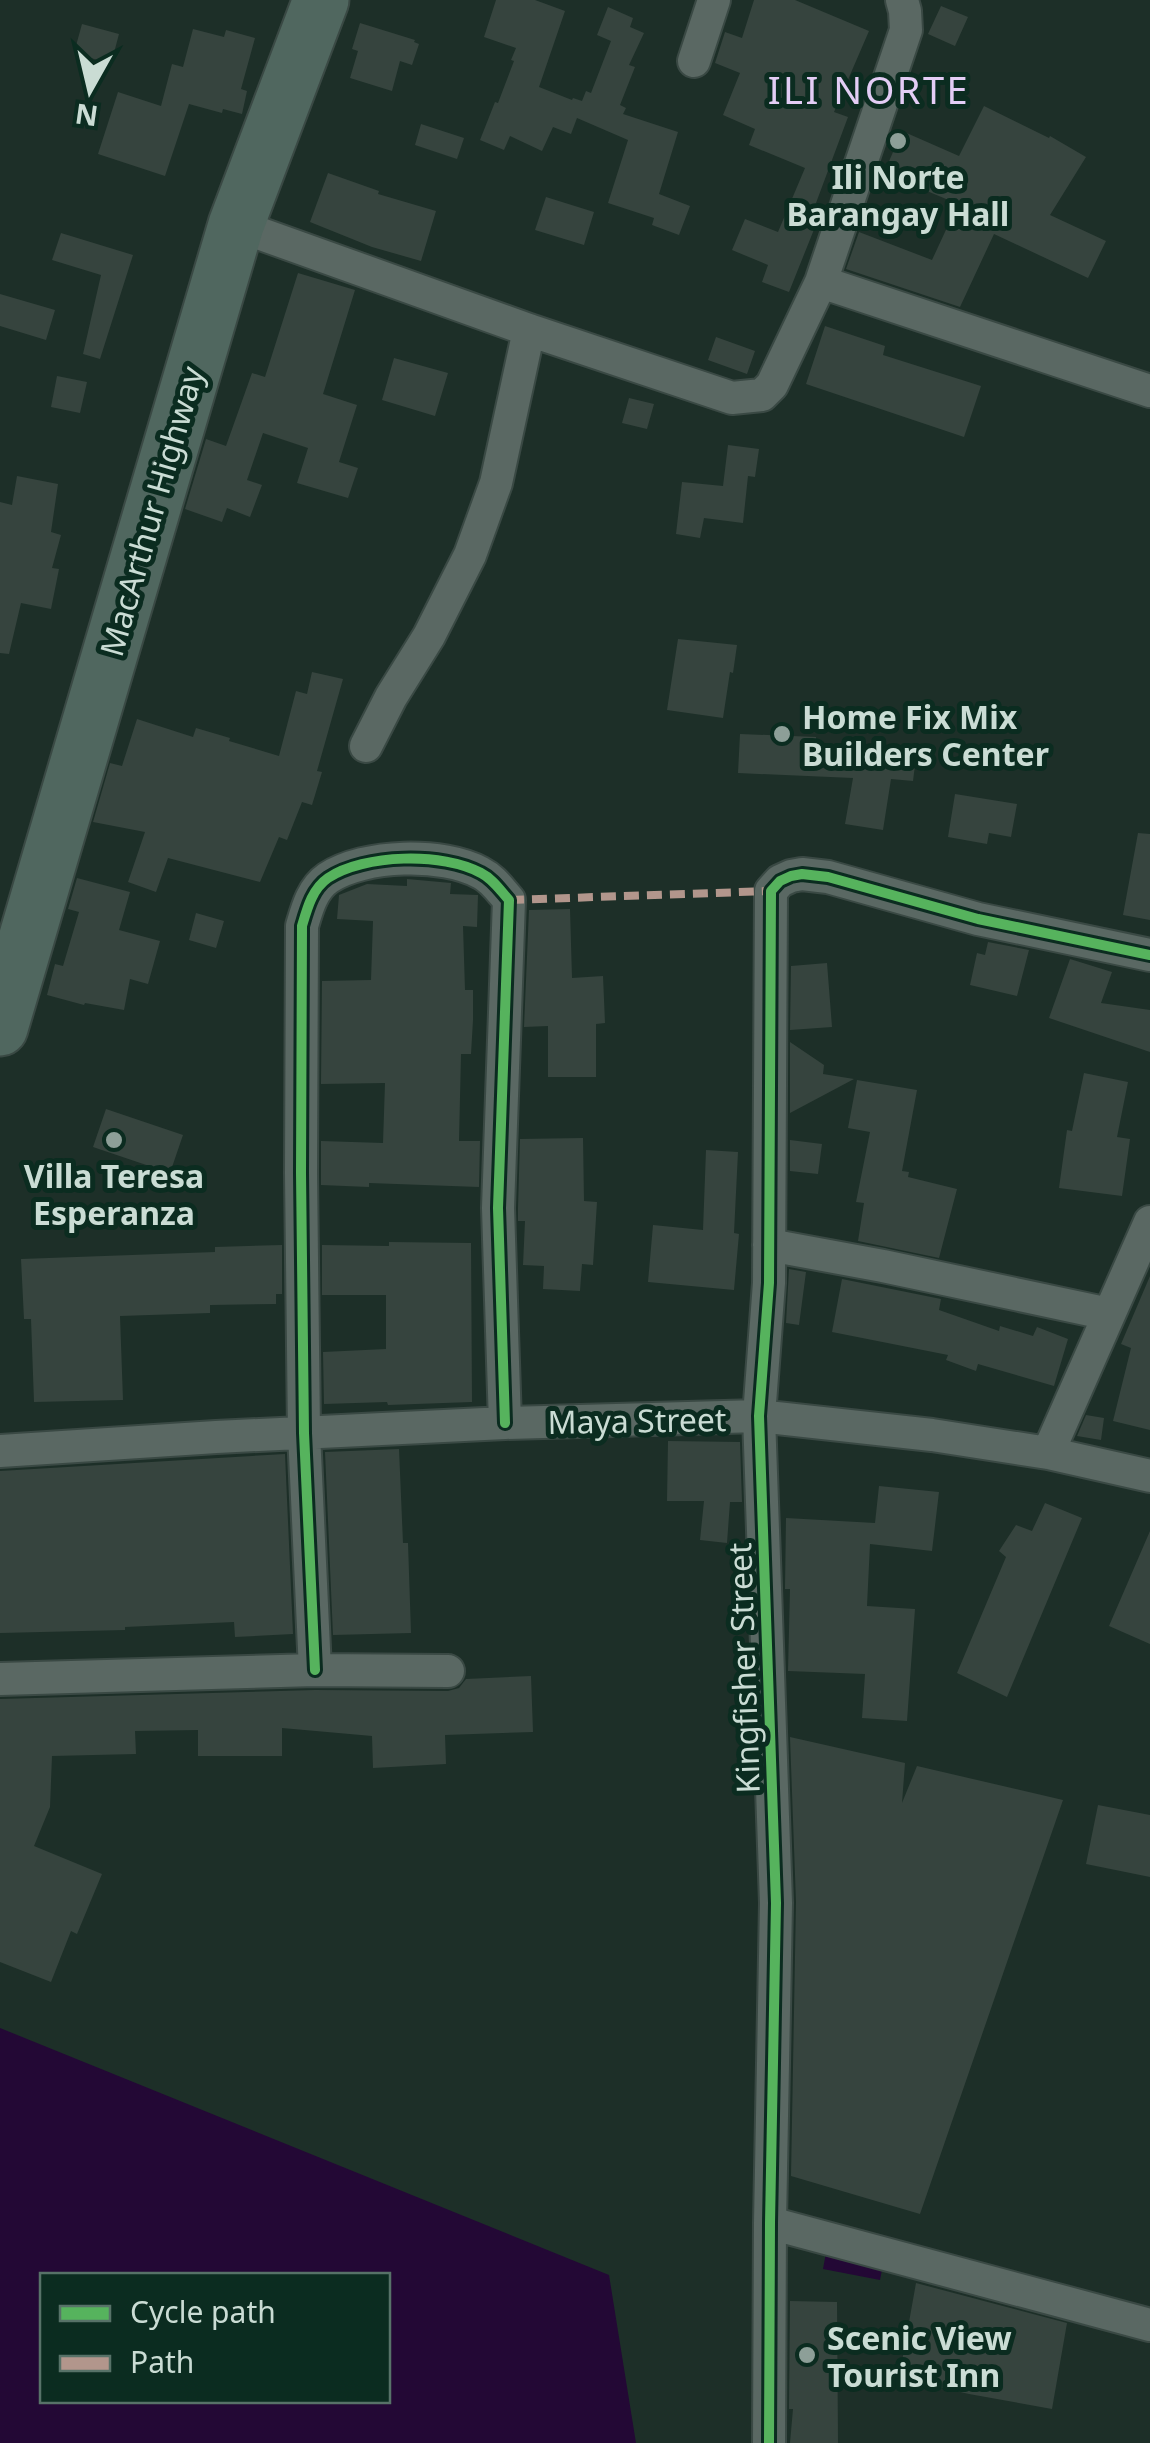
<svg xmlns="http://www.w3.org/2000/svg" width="1150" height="2443" font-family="'Noto Sans',sans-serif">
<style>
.water{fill:#230835;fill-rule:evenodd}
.building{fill:#36443e}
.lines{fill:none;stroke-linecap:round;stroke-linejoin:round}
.street-casing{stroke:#3a4944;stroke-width:36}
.highway-casing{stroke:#3a4944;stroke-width:59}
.street{stroke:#5a6863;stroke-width:32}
.highway{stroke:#50675f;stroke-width:55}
.quiet{stroke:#b2968c;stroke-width:8;stroke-dasharray:15 8;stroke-linecap:butt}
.cycleway-casing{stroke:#0b2c20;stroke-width:16}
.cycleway{stroke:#56b35d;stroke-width:10}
.poi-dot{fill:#8d9f98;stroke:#0b2c20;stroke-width:4}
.labels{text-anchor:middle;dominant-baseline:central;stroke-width:10;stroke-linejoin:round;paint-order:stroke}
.poi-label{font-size:32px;font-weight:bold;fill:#cadcd4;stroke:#0b2c20}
.street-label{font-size:32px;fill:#cadcd4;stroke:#0b2c20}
.quarter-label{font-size:38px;letter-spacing:2.5px;fill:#e3cdf5;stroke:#0b2c20}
</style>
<rect width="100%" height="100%" fill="#1d2f28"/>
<!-- water -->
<path class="water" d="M0,2028L609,2275L636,2443H0ZM42,2276H388V2400H42Z
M827,2247L884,2259L880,2280L823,2269Z"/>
<!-- building -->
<path class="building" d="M496,0H535L565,11L539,87L572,100L573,98L582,101L586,91L591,93L611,41L597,35L608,7L633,18L630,27L644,33L629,65L635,67L620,105L626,108L623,114L678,132L659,194L690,206L679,235L652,225L654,218L608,203L628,140L577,118L571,134L553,127L542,151L510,136L504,150L480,140L495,102L498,103L514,61L511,60L516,48L484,37Z
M754,0H795L869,31L834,112L848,117L816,203L818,204L809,225L815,227L789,292L762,282L768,265L732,250L745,219L778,232L805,168L749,145L755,129L723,115L740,73L715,63L725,32L742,38Z
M941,6L968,17L955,46L928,34Z
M360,23L415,40L414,42L419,44L412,65L400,61L392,91L350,78L358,51L352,49Z
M82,24L119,34L111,64L74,53Z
M193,29L224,37L226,30L255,38L241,89L247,91L242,114L223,109L222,113L189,104L165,176L98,154L118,92L161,106L172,64L183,67Z
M984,106L1049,138L1050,136L1086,157L1050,215L1106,241L1088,278L994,234L960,307L846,269L859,232L932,260L958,204L884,173L902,131L959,156Z
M421,124L464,138L457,159L415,145Z
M328,173L379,191L378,194L436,211L421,261L372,247L310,222Z
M546,197L594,212L584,245L535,230Z
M61,233L133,255L100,359L83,354L101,275L52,260Z
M298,273L355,290L323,394L357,405L339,462L358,468L348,498L297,483L308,448L263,433L247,480L262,485L250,517L227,508L222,522L185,509L206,439L226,446L252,373L265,377Z
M0,294L55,310L46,340L0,326Z
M825,326L885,346L883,355L981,386L964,437L806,384Z
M716,337L755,351L747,374L708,360Z
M394,358L448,373L435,416L382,400Z
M57,376L87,382L80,413L51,407Z
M629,398L654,404L647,429L622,423Z
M728,445L759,449L755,477L748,476L743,523L704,518L700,538L676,534L682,482L723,486Z
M17,476L58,484L51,532L61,535L52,568L59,569L51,609L21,603L9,654L0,653V502L12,505Z
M678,639L737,645L733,673L730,672L723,718L667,710Z
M312,672L343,679L317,771L322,772L312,805L302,802L287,840L279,837L260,882L168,858L156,892L128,882L145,832L93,822L110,763L122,766L137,719L193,737L196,728L230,738L229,741L279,756L296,691L307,694Z
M740,734L816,737V749L915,765L913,781L891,779L883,830L845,824L853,778L738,773Z
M955,794L1017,804L1011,837L989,833L987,844L948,837Z
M1138,833L1150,834V920L1123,915Z
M77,878L130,892L119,930L160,941L148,984L130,979L124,1010L85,1003L84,1005L47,995L55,964L63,966L79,912L68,909Z
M407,879L451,883L450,894L478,895L477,927L463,926L465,990H473V1020L471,1054H461L459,1141H480L479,1187L369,1183V1187L321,1185V1141L383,1143L385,1083L321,1084L322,981L371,980L373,921L337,919L339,895L367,884L407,886Z
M570,909L572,978L603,976L605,1023L596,1024V1077H548V1026L524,1027L529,910Z
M196,913L224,921L216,948L189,940Z
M988,942L1029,950L1017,996L970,985L977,953L985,955Z
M1070,959L1112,972L1101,1003L1150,1010V1052L1049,1018Z
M827,963L832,1027L790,1030L791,966Z
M790,1042L824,1065L823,1074L854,1079L790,1113Z
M1084,1073L1128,1082L1117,1137L1130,1139L1122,1196L1059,1188L1067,1130L1072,1131Z
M857,1080L917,1090L902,1171L909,1172L908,1177L957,1189L939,1258L858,1241L864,1203L856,1202L870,1132L848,1128Z
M106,1109L183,1135L170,1173L93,1147Z
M583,1138L584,1201L597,1202L593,1265L582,1264L580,1291L543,1289L544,1266L523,1265L525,1221H518V1208L520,1139Z
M790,1140L822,1144L818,1174L790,1171Z
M706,1150L738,1152L734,1233L739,1234L734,1290L648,1282L653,1225L703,1230Z
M389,1242L471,1243L472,1402L388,1405L387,1402L324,1404L323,1352L386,1349V1295H322V1245L389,1246Z
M282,1245V1294H276V1304L210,1305V1313L120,1316L123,1400L34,1402L31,1319H24L21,1259L215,1252V1247Z
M789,1269L806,1272L799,1325L786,1323Z
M1150,1276V1430L1113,1421L1131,1348L1121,1344Z
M842,1279L941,1299L939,1310L999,1331L1000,1326L1033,1336L1037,1327L1068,1339L1054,1386L978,1364L976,1371L946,1360L948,1355L832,1332Z
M1086,1415L1104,1418L1101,1440L1077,1436Z
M668,1441L740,1442L742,1502H730L727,1543L700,1540L704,1501H667Z
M399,1449L403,1543H408L411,1633L333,1635L325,1452Z
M285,1454L293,1634L235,1637L234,1622L125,1627V1630L0,1633V1471Z
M879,1486L939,1492L932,1551L870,1544L867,1606L915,1609L907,1721L862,1718L865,1674L788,1671L790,1589H785L786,1518L875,1523Z
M1045,1503L1082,1518L1007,1697L957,1673L1006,1557L999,1551L1016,1525L1032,1531Z
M1150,1531V1644L1109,1626Z
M531,1676L533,1732L445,1735L446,1764L373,1768L372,1736L282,1728V1756H198V1730L135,1731L136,1754L52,1756L50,1807L34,1846L102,1874L77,1934L71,1931L51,1982L0,1962V1699L315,1690L448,1691L459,1688L466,1679Z
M790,1737L905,1763L902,1803L917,1766L1063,1800L920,2214L791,2176L796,1902Z
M1098,1805L1150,1815V1877L1086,1864Z
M916,2283L1067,2323L1052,2409L969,2394L899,2378Z
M790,2301L837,2302L838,2443H790L793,2409H789Z"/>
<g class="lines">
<defs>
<path id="street" d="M694,61L714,0
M236,225L529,330L732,398L762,395L772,385L821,282L906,30L905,11L902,0
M821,282L1150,391
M366,746L391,697L429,636L470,555L496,483L529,330
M769,1245L883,1266L1109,1314
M0,1451L216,1437L505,1423L759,1416L932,1435L1048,1453L1150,1476
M1048,1453L1150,1222
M315,1670L304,1433L301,1173L302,926C307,909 312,889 328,878C364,854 443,852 481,873C493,879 500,890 509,900L498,1208L505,1423
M0,1679L315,1670L448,1671
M770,2223L1150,2325
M769,2443L770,2223L776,1903L759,1416L769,1283L771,891L780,881L791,876L802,874L828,877L978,919L1150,955"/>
<path id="highway" d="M0,1028L236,225L321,0"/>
</defs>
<!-- street casing -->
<use href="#street" class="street-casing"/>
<!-- highway casing -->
<use href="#highway" class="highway-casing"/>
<!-- street -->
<use href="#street" class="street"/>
<!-- highway -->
<use href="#highway" class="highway"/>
<!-- quiet -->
<path class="quiet" d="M509,900L771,891"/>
<defs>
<path id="cycleway" d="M315,1670L304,1433L301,1173L302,926C307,909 312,889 328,878C364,854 443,852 481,873C493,879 500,890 509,900L498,1208L505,1423
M769,2443L770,2223L776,1903L759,1416L769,1283L771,891L780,881L791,876L802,874L828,877L978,919L1150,955"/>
</defs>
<!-- cycleway casing -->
<use href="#cycleway" class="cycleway-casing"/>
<!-- cycleway -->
<use href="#cycleway" class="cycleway"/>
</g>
<!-- markers -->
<g class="poi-dot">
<circle cx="898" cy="141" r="10"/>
<circle cx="782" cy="734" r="10"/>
<circle cx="114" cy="1140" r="10"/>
<circle cx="807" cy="2355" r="10"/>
</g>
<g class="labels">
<!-- poi labels -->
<g class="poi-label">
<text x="898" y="176">Ili Norte<tspan x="898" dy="37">Barangay Hall</tspan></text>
<text x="802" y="716" text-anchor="start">Home Fix Mix<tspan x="802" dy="37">Builders Center</tspan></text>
<text x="114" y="1175">Villa Teresa<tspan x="114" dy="37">Esperanza</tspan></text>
<text x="827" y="2337" text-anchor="start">Scenic View<tspan x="827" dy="37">Tourist Inn</tspan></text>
</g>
<!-- street labels -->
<g class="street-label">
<text transform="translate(151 511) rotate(-74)">MacArthur Highway</text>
<text transform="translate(637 1420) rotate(-1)">Maya Street</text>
<text transform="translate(743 1668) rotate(-92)">Kingfisher Street</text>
</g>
<!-- quarter labels -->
<g class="quarter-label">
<text x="869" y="89">ILI NORTE</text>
</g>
</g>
<!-- legend -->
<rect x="40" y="2273" width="350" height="130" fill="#0b2c20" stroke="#577268" stroke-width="2.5"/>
<rect x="60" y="2306" width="50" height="15" fill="#56b35d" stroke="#577268" stroke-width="2.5"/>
<text x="130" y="2323" font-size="30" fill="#cadcd4">Cycle path</text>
<rect x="60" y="2356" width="50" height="15" fill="#b2968c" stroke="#577268" stroke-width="2.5"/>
<text x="130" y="2373" font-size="30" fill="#cadcd4">Path</text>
<!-- north arrow -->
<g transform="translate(90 90) rotate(188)" stroke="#0b2c20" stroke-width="8" paint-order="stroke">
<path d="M0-8L18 38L0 25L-18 38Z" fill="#cadcd4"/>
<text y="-15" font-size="28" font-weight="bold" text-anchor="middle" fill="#cadcd4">N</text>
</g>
</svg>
